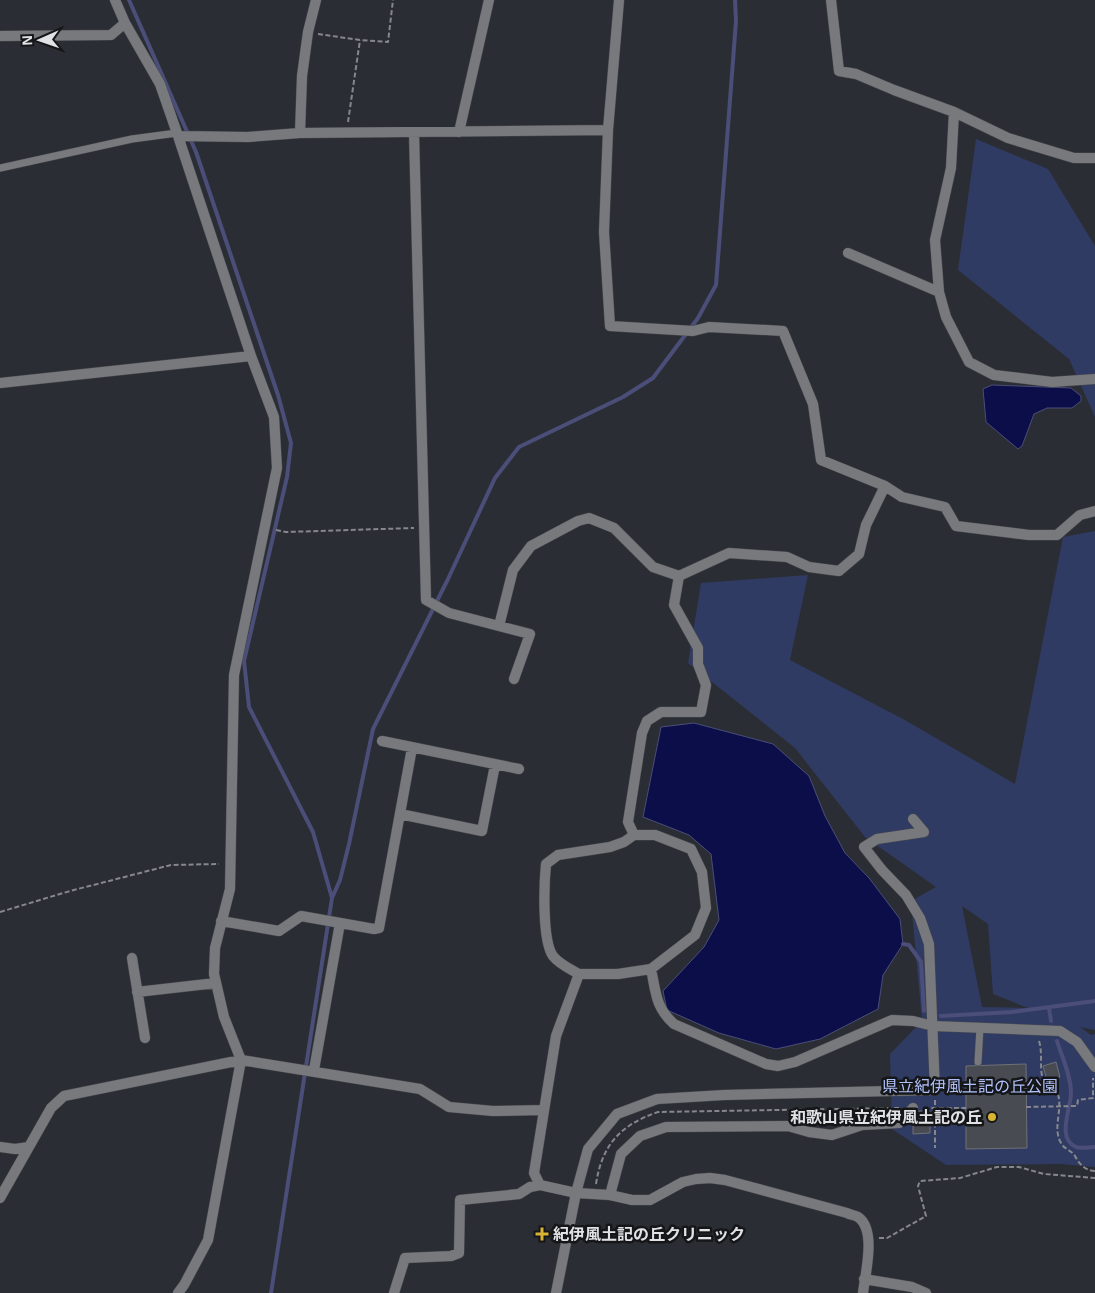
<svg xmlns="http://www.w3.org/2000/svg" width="1095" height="1293" font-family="Arial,'Noto Sans JP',sans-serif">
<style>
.green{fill:#303b63;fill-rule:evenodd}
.water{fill:#0b0e49;stroke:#4b4e78}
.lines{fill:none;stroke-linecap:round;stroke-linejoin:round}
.stream{stroke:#4b4e78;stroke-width:4}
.building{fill:#494b52;stroke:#6e7178}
.service-casing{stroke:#484a50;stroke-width:8}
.pedestrian-casing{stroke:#484a50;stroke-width:11}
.minor-casing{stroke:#484a50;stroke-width:11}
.tertiary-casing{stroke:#484a50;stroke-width:11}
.path{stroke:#85878c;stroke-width:2;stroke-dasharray:5 2.5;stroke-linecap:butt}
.service{stroke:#78797d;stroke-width:7}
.pedestrian{stroke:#78797d;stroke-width:10}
.minor{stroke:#78797d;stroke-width:10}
.tertiary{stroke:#78797d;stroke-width:10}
.poi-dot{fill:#d9b334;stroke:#151618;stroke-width:2}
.labels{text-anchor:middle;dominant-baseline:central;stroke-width:5;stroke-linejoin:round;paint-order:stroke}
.park-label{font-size:16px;fill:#b0c1fa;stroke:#151618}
.poi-label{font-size:16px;font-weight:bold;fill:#e1e2e6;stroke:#151618;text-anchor:end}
</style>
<rect width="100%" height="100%" fill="#2b2d34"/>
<!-- green -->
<path class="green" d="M976,139L1048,169L1095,246V417L1069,359L958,270Z
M1095,531V1030L1080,1027L1091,1035L1095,1034V1167L1061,1164L946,1165L892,1129L890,1054L922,1021L911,901L936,887L865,837L795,748L688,663L701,583L808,575L790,660L903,719L1015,784L1063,537ZM962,906L988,924L993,994L1028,1008L982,1007Z"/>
<!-- water -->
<path class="water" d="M992,385L1071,388L1081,396V401L1072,408H1047L1034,414L1022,446L1018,449L986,422L983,389Z
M694,723L773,744L809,776L825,816L845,853L869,878L900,919L903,944L883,975L878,1009L820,1039L776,1049L719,1033L667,1010L663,991L704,947L719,920L711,854L689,835L643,817L661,727Z"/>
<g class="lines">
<!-- stream -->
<path class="stream" d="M129,0L196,152L278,395L291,443L287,477L244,661L249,707L313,832L332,898
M903,944L909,945L921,962L924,1011
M1049,1008L1051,1021
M941,1016L1012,1012L1095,1001
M1057,1041C1062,1057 1071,1076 1071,1093C1071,1108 1056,1139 1076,1147C1081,1149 1089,1147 1095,1147
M271,1293L332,898L340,880L349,844L373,729L448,579L495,478L519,447L623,397L653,378L698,318L716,285L736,21L735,0"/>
</g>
<!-- building -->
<path class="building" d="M1056,1062L1060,1077L1047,1080L1043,1066Z
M1026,1064L1027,1148L966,1149V1066Z
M913,1111H930V1133L913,1134Z"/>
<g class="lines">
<defs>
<path id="service" d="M0,168L132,139L177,133
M978,1062L980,1028"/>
<path id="pedestrian" d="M610,1195L621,1154L640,1136L666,1127L788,1126L809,1132L832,1135L862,1125L899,1123L913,1108"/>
<path id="minor" d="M115,0L125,23L160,84L177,133L251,356L274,417L277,468L234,675L230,889L215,948L214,974L224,1017L241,1060L208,1240L184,1285L178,1293
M619,0L608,130L604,232L610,326L693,331L709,327L783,331L813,404L821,460L885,486
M831,0L839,71L856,74L894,90L954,112L1008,138L1074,158H1095
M0,36L111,35L125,23
M954,112L951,168L935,240L939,292L946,317L969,362L994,375L1052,382L1095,379
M459,132L489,0
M300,133L302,76L308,32L316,0
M414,133L426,600L449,613L530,634L514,679
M178,136L248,137L300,133L608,130
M848,253L939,292
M0,383L251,356
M499,626L513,570L531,546L578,521L589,518L614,528L653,567L679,576
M382,741L519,769
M400,814L482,831L495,765
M913,819L924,832L877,839L864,847L882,870L906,895L920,918L929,944L935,1090
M221,921L279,931L301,916L374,929L379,928L412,748
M132,958L145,1038
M651,969C656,992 655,1007 674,1024L766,1064L778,1066L795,1062L892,1020L913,1021L933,1026L1060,1031L1077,1042L1095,1067
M579,974C570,969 559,964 553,956C542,941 544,884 546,864L558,855L610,847L624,842L634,835
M137,992L216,983
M314,1070L340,923
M0,1147L15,1149L29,1147
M0,1198L51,1108L64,1096L241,1060L420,1089L449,1107L493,1111L544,1110
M864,1279L912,1287L926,1293
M394,1293L405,1258L451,1256L459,1253L460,1200L519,1194L530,1187L540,1185
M863,1293C865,1274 877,1230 858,1217C855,1215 850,1215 847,1213L725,1180L710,1178L696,1179L683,1182L650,1200H632L610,1195L576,1193L540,1185L534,1173L556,1036L579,974H618L651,969L695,935L706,908L702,872L691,849L655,835H634L628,822L642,733L647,721L661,712H701L706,685L698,664V648L674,605L679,576L729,553L787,557L809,567L839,571L859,554L866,525L885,486L902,497L945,507L956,526L1029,535H1057L1080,515L1095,511"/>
<path id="tertiary" d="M556,1293L576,1193L588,1149L617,1114L657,1099L724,1095L935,1090"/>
</defs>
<!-- service casing -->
<use href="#service" class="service-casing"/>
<!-- pedestrian casing -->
<use href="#pedestrian" class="pedestrian-casing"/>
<!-- minor casing -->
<use href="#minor" class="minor-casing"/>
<!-- tertiary casing -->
<use href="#tertiary" class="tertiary-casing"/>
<!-- path -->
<path class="path" d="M318,34L360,40L388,42L393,0
M348,122L360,40
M276,530L286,532L414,528
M0,912L70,891L171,865L219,864
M1039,1041C1043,1053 1039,1068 1043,1079C1046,1088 1057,1085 1059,1099C1061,1114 1053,1129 1061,1143C1064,1149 1071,1150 1075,1156C1079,1164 1086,1171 1095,1171
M1026,1083L1045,1082
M935,1100V1148
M1026,1107L1077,1106L1078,1100L1093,1098V1078
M924,1108H966
M596,1184C602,1145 620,1125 658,1112L899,1108
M879,1238H887L926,1216L918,1186L920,1181L960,1178L997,1167H1019L1044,1174L1095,1178"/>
<!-- service -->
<use href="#service" class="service"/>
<!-- pedestrian -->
<use href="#pedestrian" class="pedestrian"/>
<!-- minor -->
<use href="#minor" class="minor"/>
<!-- tertiary -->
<use href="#tertiary" class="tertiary"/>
</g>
<!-- markers -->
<g class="poi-dot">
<circle cx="992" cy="1117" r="5"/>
<path d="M539.5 1226.5h5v5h5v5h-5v5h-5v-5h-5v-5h5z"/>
</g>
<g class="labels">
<!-- park labels -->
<g class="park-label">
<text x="970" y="1086">県立紀伊風土記の丘公園</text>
</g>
<!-- poi labels -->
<g class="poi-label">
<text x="982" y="1117">和歌山県立紀伊風土記の丘</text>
<text x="553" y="1234" text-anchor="start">紀伊風土記の丘クリニック</text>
</g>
</g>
<!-- north arrow -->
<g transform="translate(40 40) rotate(268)" stroke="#151618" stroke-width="4" paint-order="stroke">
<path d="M0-4L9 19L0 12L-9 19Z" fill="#e1e2e6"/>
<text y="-8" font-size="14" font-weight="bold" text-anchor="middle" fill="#e1e2e6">N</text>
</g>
</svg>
